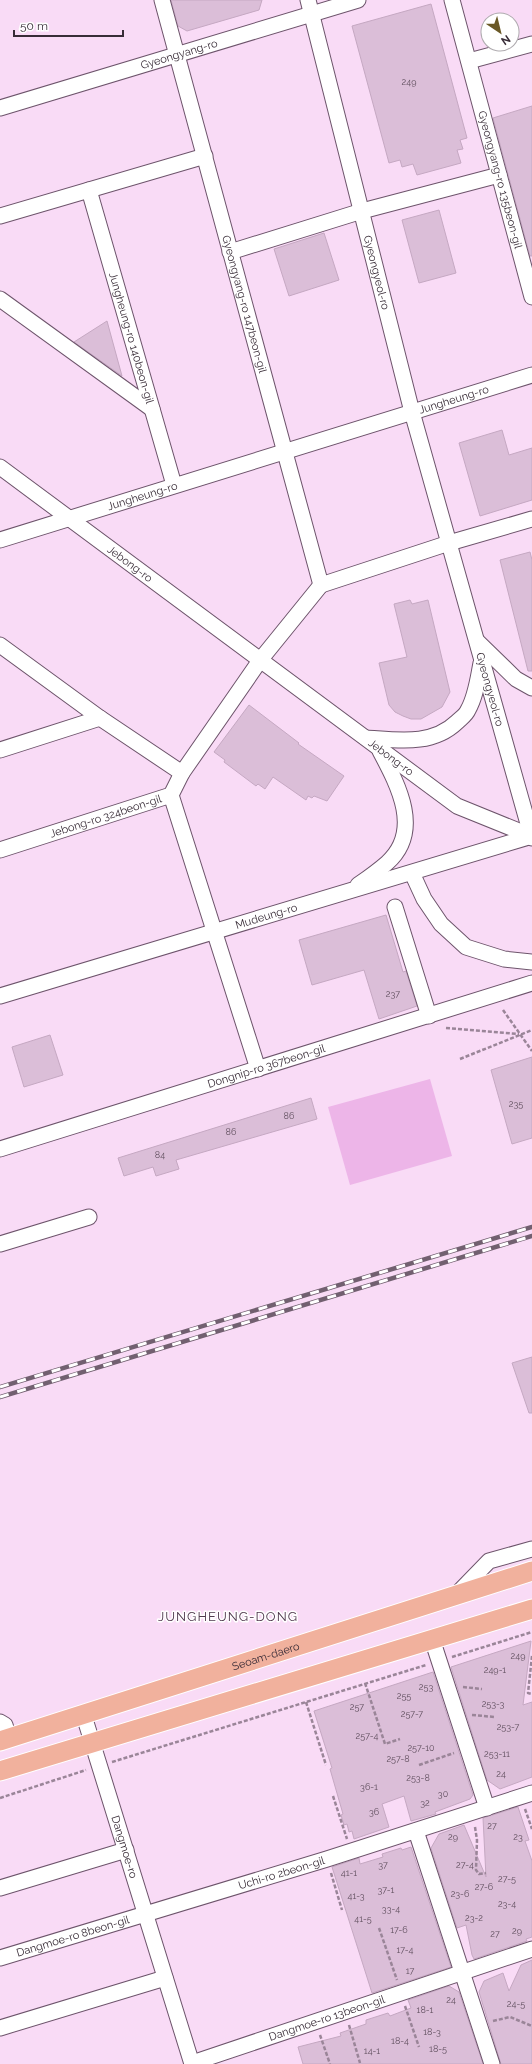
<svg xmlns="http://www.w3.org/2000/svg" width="532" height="2064" font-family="Raleway,sans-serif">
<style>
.green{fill:#edb5e8}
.building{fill:#dbbed8;stroke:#c5a8c2}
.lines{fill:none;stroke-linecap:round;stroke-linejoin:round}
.minor-casing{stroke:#6d546b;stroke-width:17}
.major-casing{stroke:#fff;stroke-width:21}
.path{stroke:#9a8598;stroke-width:2.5;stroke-dasharray:4 2;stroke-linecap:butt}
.minor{stroke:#fff;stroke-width:15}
.major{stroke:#f1b19d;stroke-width:19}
.rail-casing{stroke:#726070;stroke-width:4.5}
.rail{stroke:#fff;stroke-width:3;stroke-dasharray:9;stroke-linecap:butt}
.labels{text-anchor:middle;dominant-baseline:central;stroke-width:3;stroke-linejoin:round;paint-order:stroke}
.number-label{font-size:9px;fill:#61505f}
.street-label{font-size:11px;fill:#382c37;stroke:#fff}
.quarter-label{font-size:13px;letter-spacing:1px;fill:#4f374d;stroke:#fff}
</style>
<rect width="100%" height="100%" fill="#f9dbf6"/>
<!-- green -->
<path class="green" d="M430,1079L452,1156L350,1185L328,1107Z"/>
<!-- building -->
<path class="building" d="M171,0H262L259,10L187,31L178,26Z
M431,4L467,138L460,140L463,149L457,150L461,163L417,175L413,164L402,167L400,160L389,163L352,26Z
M532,106V256H530L493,118Z
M439,210L456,273L419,283L402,220Z
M324,233L339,280L289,296L274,249Z
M107,321L122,376L74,342Z
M502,430L509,455L532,448V500L480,516L459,443Z
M530,552L532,560V671H528L500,560Z
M410,600L412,604L428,600L450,692L442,707L421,719H411L403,716L395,712L389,705L379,663L407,657L394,604Z
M249,705L299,743L298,744L344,776L327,801L314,796L312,798L308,796L306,800L273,777L265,789L258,784L256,786L224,762L225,760L214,752Z
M386,915L403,972L406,971L417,1006L379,1019L364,970L312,985L299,940Z
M50,1035L63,1075L24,1087L12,1047Z
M532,1057V1138L512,1144L491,1070Z
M311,1098L317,1119L176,1160L179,1169L156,1176L153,1167L124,1176L118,1158Z
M532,1357V1413H529L512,1363Z
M531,1641L523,1705L532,1702V1777L500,1789L487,1780L451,1667Z
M433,1672L473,1795L470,1799L435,1812L436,1814L411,1821L404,1796L382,1804L389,1827L354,1839L352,1831L349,1832L347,1824L344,1825L341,1815L343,1814L330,1769L332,1768L314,1711Z
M518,1807L529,1840L525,1841L532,1861V1937L526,1939L527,1941L474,1959L472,1955L466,1925L457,1928L431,1848L439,1834L464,1825L486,1877L483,1818Z
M411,1847L451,1967L372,1993L332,1867L359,1858L360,1864L383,1857L382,1854L401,1848L402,1850Z
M532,1960V2064H501L479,1992L484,1981L503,1973L509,1991L521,1965Z
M449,1986L459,1992L483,2064H303L298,2047L341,2036L340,2033L366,2024V2020L388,2013L390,2016L411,2008L408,2000Z"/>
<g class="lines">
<defs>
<g id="minor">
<path id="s1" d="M162,0L321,585"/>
<path id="s2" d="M308,0L412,412L532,838"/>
<path id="s3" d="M452,0L532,297"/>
<path d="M469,61L532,44"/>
<path id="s4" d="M0,108L358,0"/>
<path id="s5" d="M89,190L174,485"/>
<path d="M0,216L205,156"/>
<path d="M230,252L362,211L499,175"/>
<path d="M0,299L152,409"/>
<path id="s6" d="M0,467L457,806L531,836"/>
<path id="s7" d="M0,540L532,375"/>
<path d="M321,585L449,543L532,519"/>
<path d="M477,641L516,679L532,688"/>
<path d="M0,645L100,718L182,773"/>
<path d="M366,738C398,740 432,746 457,722C461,718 466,715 468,710C476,696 478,678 481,663"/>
<path d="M0,750L100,718"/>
<path d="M171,795L258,1069"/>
<path id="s8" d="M0,850L171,795L182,773L261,659L321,585"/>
<path d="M412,873L424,899L441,924L466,947L504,959L532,962"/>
<path d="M358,885C368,878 378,871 387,863C423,831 398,785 380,751"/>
<path d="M395,907L429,1016"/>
<path id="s9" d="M0,996L532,836"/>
<path id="s10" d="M0,1149L532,983"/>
<path d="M0,1244L89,1217"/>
<path d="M455,1596L489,1561L532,1549"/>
<path d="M432,1639L487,1808"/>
<path id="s11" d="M84,1716L192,2064"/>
<path d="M0,1722L5,1725L9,1738"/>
<path d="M416,1831L492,2064"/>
<path d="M0,1888L126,1850"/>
<path id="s12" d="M0,1958L327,1859L532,1793"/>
<path d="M0,2028L165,1978"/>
<path id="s13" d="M192,2063L532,1949"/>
</g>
<g id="major">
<path id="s14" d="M0,1741L532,1571"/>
<path d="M0,1771L532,1609"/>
</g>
</defs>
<!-- minor casing -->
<use href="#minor" class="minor-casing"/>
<!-- major casing -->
<use href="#major" class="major-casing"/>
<!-- path -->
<path class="path" d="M503,1010L532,1051
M446,1028L519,1034
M460,1059L532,1030
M532,1656L528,1693L532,1694
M452,1657L532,1632
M365,1683L385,1744L400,1739
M463,1687L482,1689
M306,1702L326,1765
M472,1715L495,1717
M112,1762L426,1665
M419,1765L454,1753
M333,1796L347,1839
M0,1798L86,1770
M525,1809L532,1829
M475,1827L477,1840L476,1870L479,1874L486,1873
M331,1873L342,1910
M379,1928L397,1980
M405,2006L419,2047
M493,2021L510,2017L532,2026
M349,2025L360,2063
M320,2035L330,2064"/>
<!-- minor -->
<use href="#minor" class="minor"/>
<!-- major -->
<use href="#major" class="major"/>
<defs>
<path id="rail" d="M0,1387L532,1227
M0,1397L532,1236"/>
</defs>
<!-- rail casing -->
<use href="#rail" class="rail-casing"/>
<!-- rail -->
<use href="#rail" class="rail"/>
</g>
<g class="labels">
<!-- number labels -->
<g class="number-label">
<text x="409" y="82">249</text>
<text x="393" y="994">237</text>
<text x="516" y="1104">235</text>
<text x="289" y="1116">86</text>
<text x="231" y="1132">86</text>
<text x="160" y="1155">84</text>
<text x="518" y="1656">249</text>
<text x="495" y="1670">249-1</text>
<text x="426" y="1687">253</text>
<text x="404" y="1696">255</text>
<text x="493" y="1704">253-3</text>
<text x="357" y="1707">257</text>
<text x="412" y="1714">257-7</text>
<text x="508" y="1727">253-7</text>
<text x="367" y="1736">257-4</text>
<text x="421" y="1748">257-10</text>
<text x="497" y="1754">253-11</text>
<text x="398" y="1759">257-8</text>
<text x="501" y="1774">24</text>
<text x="418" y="1778">253-8</text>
<text x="369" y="1787">36-1</text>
<text x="443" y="1794">30</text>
<text x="425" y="1803">32</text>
<text x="374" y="1812">36</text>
<text x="492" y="1826">27</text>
<text x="453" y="1837">29</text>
<text x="518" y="1837">23</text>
<text x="383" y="1865">37</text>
<text x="465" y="1865">27-4</text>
<text x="349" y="1873">41-1</text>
<text x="507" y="1879">27-5</text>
<text x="484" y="1887">27-6</text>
<text x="386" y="1890">37-1</text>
<text x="460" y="1894">23-6</text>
<text x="356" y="1896">41-3</text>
<text x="507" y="1904">23-4</text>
<text x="391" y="1909">33-4</text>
<text x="474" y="1918">23-2</text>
<text x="363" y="1919">41-5</text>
<text x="399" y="1930">17-6</text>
<text x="517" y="1931">29</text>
<text x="495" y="1934">27</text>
<text x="405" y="1950">17-4</text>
<text x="410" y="1971">17</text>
<text x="451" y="2000">24</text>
<text x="516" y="2004">24-5</text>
<text x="425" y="2010">18-1</text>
<text x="432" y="2032">18-3</text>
<text x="400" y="2041">18-4</text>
<text x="438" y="2049">18-5</text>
<text x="372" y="2051">14-1</text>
</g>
<!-- street labels -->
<g class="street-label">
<text stroke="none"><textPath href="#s4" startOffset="187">Gyeongyang-ro</textPath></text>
<text stroke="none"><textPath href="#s3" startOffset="186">Gyeongyang-ro 135beon-gil</textPath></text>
<text stroke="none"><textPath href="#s2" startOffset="281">Gyeongyeol-ro</textPath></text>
<text stroke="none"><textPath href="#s1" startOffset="315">Gyeongyang-ro 147beon-gil</textPath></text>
<text stroke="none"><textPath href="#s5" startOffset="154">Jungheung-ro 140beon-gil</textPath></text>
<text stroke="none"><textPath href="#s7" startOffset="475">Jungheung-ro</textPath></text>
<text stroke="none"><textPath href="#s7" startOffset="149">Jungheung-ro</textPath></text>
<text stroke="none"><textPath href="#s6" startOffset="162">Jebong-ro</textPath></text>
<text stroke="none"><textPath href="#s2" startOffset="713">Gyeongyeol-ro</textPath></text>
<text stroke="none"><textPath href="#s6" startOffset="487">Jebong-ro</textPath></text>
<text stroke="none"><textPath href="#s8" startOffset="111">Jebong-ro 324beon-gil</textPath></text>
<text stroke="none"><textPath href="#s9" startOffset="278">Mudeung-ro</textPath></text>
<text stroke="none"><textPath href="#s10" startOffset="279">Dongnip-ro 367beon-gil</textPath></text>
<text stroke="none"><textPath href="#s14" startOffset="279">Seoam-daero</textPath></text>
<text stroke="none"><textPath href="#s11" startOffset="137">Dangmoe-ro</textPath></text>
<text stroke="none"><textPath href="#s12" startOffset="294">Uchi-ro 2beon-gil</textPath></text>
<text stroke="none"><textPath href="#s12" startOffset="76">Dangmoe-ro 8beon-gil</textPath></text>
<text stroke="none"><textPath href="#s13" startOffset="142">Dangmoe-ro 13beon-gil</textPath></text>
</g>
<!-- quarter labels -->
<g class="quarter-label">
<text x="228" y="1616">JUNGHEUNG-DONG</text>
</g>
</g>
<!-- north arrow -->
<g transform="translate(500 32) rotate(145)"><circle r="19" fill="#ffffff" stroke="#afabaf"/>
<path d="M0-3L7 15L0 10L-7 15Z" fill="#6a5826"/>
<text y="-6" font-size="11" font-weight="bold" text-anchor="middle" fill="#382c37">N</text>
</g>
<!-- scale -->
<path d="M14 30v6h109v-6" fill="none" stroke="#382c37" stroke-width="2"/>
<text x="20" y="30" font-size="12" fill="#382c37" stroke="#ffffff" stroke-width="3" paint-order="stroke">50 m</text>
</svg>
